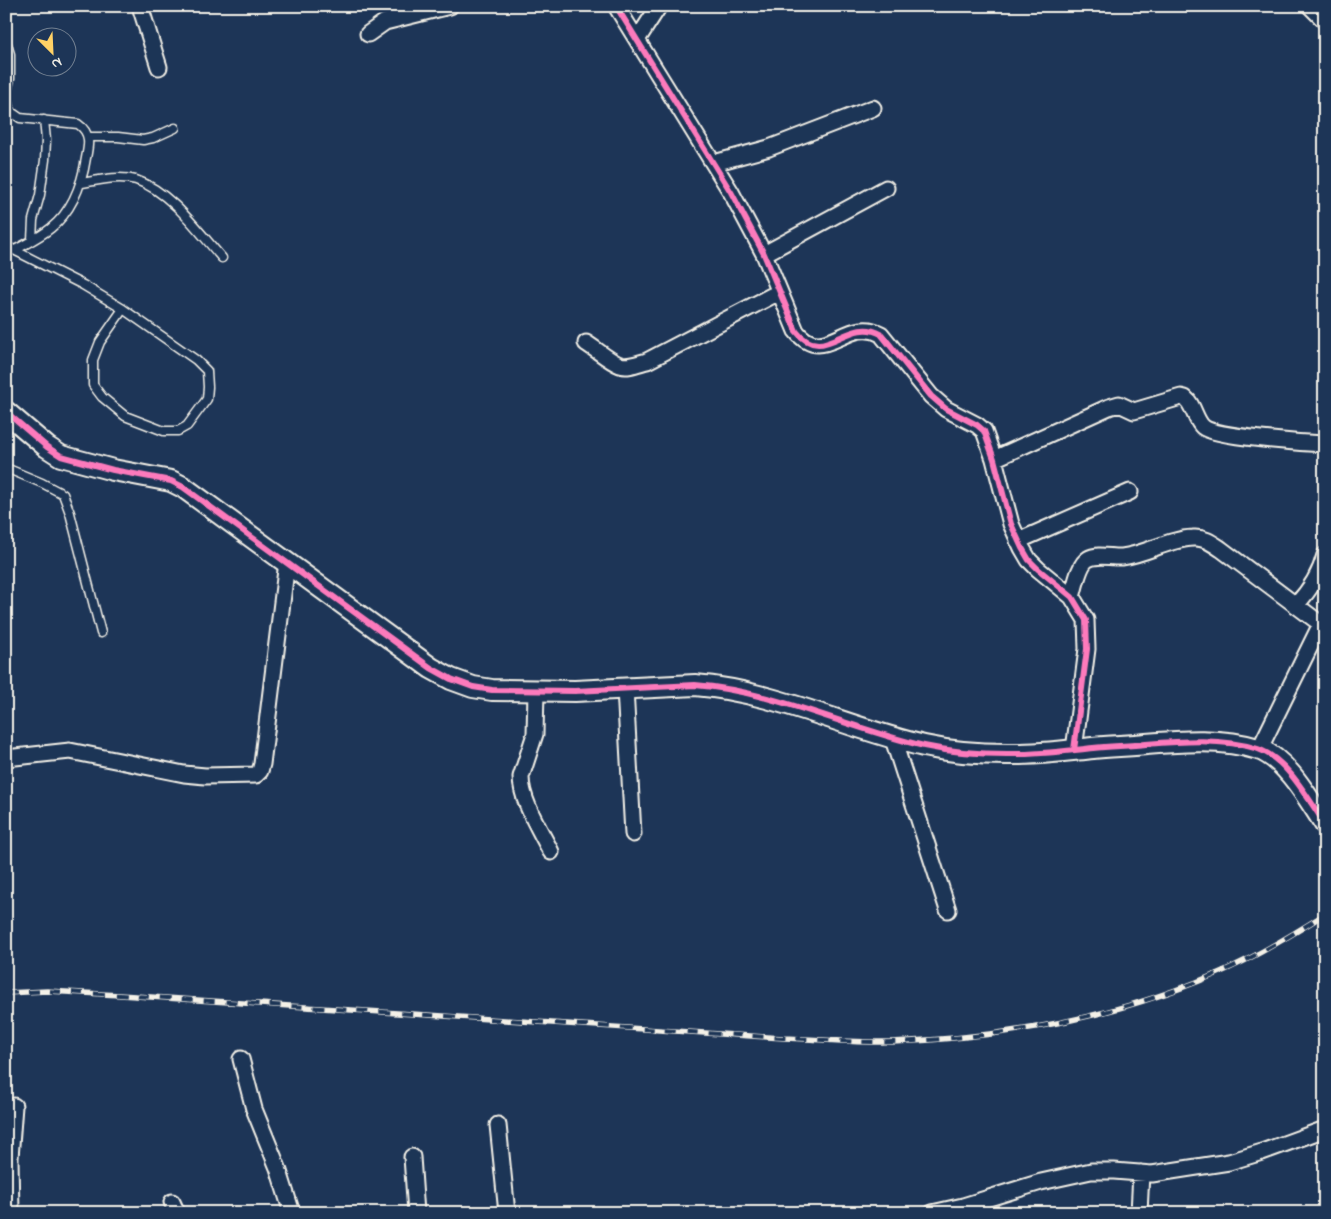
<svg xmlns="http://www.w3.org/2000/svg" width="1331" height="1219" font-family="'Indie Flower',sans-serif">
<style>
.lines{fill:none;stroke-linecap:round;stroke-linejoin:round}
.lane-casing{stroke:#f4f1e8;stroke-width:11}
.street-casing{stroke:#f4f1e8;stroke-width:19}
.secondary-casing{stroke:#f4f1e8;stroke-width:24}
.lane{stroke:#1d3557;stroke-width:8}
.street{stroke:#1d3557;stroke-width:15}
.secondary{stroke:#1d3557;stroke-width:20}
.rail-casing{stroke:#f4f1e8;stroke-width:5.5}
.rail{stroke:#1d3557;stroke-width:4;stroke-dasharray:11;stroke-linecap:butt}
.cycleway-casing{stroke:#1d3557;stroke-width:9}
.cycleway{stroke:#fd7abc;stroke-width:6}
</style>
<rect width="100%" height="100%" fill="#1d3557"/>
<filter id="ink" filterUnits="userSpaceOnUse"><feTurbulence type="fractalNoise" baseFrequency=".02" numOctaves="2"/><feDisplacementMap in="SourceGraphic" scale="10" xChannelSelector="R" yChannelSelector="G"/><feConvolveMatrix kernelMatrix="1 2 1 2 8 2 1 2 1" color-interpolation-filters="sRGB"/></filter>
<g filter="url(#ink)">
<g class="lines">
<defs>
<path id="lane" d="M6,41L10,54V79L6,96L10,111L20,118L78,124C91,133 89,144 86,158C82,184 73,210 51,228C40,237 27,243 15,250
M89,137H118L143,140L153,138L175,128
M82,183C99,180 119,175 136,180C170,191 199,232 222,258
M32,240L33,220L40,195L45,160L46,140L44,120
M6,246L83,285L123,309L196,360L207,371L208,387L207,399L187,426L178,431H164L125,416L102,397L93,385V360L100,342L123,309
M6,468L42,483L63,494L70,513L101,633"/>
<path id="street" d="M140,6L159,67
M616,6L731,192L764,254L796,331C824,367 848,315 881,334L931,396L946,409L977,425L984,431L994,459L1011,524L1022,548L1029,560L1038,569L1072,597L1086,620L1087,649L1074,750
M1310,6L1325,21
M368,34L385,22L450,6
M637,40L659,6
M714,163L769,148L873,108
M764,254L886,188
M586,343C596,349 609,361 620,365C628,368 639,363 647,361L779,292
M994,459L1109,407L1119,404L1134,411L1181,397L1185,398L1188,401C1194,408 1196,421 1203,427C1214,437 1305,443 1325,444
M1018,541L1130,492
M1072,597C1075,587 1079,564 1088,559C1098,553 1111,558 1122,557C1146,554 1169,539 1193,538C1204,537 1212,543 1221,549L1321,624
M1296,605C1310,590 1320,575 1325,555
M625,688L633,834
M536,691L535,734L521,777C521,801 540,830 551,852
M892,736L948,910
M1259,750L1321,624L1325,620
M6,758L70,751L184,774L205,776L256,775L260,771L262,764L287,562
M241,1059L254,1109L278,1168L292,1213
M498,1125L507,1213
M412,1157L416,1213
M172,1202L177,1213
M11,1213L10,1158L14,1106
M932,1213L963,1206L1041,1182L1091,1171H1114L1152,1174L1229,1162L1262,1152L1325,1129
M1139,1213L1141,1173"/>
<path id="secondary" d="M6,412L47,447L61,456L113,470L171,481L183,487L431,668L451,679L473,687L492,690L575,691L695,685C774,691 847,728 924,746C951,752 979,754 1007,754C1036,755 1064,751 1093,748C1111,746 1128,746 1146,744C1182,741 1223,738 1258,749C1287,759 1309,800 1325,824"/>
</defs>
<!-- lane casing -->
<use href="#lane" class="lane-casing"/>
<!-- street casing -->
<use href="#street" class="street-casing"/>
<!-- secondary casing -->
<use href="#secondary" class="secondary-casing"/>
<!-- lane -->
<use href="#lane" class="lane"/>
<!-- street -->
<use href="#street" class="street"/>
<!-- secondary -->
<use href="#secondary" class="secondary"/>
<defs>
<path id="rail" d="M6,993L47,991L120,995L783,1038C819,1039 856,1043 892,1042C1002,1038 1114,1018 1216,974C1252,959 1292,935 1325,914"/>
</defs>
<!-- rail casing -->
<use href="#rail" class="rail-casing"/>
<!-- rail -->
<use href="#rail" class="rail"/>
<defs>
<path id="cycleway" d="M616,6L731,192L764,254L796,331C824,367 848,315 881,334L931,396L946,409L977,425L984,431L994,459L1011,524L1022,548L1029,560L1038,569L1072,597L1086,620L1087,649L1074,750
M6,412L47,447L61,456L113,470L171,481L183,487L431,668L451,679L473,687L492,690L575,691L695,685C774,691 847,728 924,746C951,752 979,754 1007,754C1036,755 1064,751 1093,748C1111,746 1128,746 1146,744C1182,741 1223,738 1258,749C1287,759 1309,800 1325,824"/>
</defs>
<!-- cycleway casing -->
<use href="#cycleway" class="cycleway-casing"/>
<!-- cycleway -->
<use href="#cycleway" class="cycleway"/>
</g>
</g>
<!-- margin -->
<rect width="1331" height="1219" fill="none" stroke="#1d3557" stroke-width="25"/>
<rect x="12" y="12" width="1306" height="1194" fill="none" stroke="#f4f1e8" stroke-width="2" filter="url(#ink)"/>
<!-- north arrow -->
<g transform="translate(52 52) rotate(156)"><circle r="24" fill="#1d3557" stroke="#738091"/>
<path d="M0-4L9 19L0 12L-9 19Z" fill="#ffd166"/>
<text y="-8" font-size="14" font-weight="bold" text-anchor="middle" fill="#f4f1e8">N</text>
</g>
</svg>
